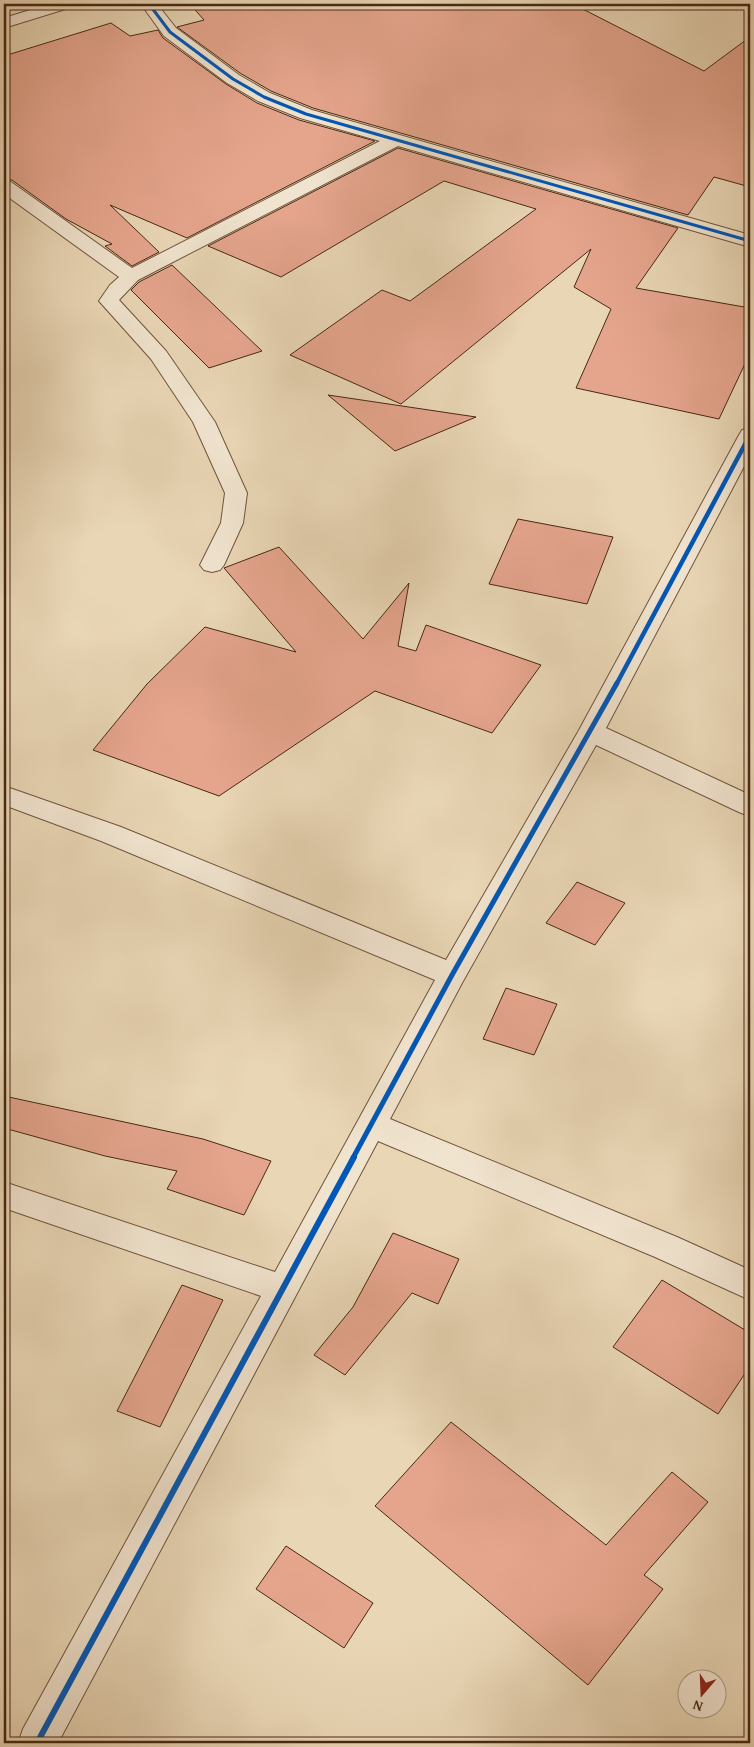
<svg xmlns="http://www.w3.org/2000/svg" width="754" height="1747" font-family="'Gentium Book Plus',serif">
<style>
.building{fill:#e5a58d;stroke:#482814}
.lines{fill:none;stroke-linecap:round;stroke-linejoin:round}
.minor-casing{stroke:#70543c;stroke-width:2}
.minor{fill:#f1e4cf;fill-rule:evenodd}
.cycleway-far3-casing{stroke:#f1e4cf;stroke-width:5}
.cycleway-far2-casing{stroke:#f1e4cf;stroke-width:7}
.cycleway-far1-casing{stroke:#f1e4cf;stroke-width:8}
.cycleway-casing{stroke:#f1e4cf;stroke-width:9}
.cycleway-far3{stroke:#0057b8;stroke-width:3}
.cycleway-far2{stroke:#0057b8;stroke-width:4.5}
.cycleway-far1{stroke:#0057b8;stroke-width:5}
.cycleway{stroke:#0057b8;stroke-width:6}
</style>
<rect width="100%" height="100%" fill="#e9d6b5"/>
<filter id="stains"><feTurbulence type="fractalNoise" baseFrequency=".004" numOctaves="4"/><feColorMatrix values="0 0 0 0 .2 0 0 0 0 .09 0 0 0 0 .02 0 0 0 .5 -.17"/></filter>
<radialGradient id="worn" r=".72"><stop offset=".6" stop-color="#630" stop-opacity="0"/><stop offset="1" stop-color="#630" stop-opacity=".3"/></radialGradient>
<!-- building -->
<path class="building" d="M190,4H573L704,71L750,37V187L714,177L688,215L313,108L271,91L240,73L177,27L204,20Z
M111,23L130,36L158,30L163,38L226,84L257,103L299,120L375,141L187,238L110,205L159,252L132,266L105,246L112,244L66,219L12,180L4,179V56Z
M398,148L678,228L636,288L750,308V353L719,419L576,388L611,309L574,287L591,249L401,404L290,355L382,290L410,301L536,209L444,181L281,277L208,246Z
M172,265L262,351L209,368L131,290L139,282Z
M328,395L476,417L395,451Z
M518,519L613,537L587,604L489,584Z
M279,547L363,639L409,583L398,646L416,651L426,625L541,665L492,733L375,691L219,796L93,750L147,684L205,627L296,652L224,568Z
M577,882L625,903L595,945L546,923Z
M506,988L557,1004L534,1055L483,1039Z
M4,1096L203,1139L271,1161L244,1215L167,1189L177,1171L105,1156L4,1128Z
M393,1233L459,1259L438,1304L412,1293L345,1375L314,1355L353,1307Z
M662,1280L750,1333V1366L718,1414L613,1347Z
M182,1285L223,1300L160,1427L117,1411Z
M451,1422L606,1545L672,1472L708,1502L644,1575L663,1589L588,1685L375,1506Z
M286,1546L373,1603L344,1648L256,1589Z"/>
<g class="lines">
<defs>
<path id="minor" d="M50,4H74L72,7L4,28V18Z
M141,4H157L176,28L239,75L270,93L312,110L750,235V247L398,146L138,280L119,300L166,351L215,422L247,493L243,523L224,565L220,570L212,572L204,570L200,565L221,523L225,493L193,422L151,359L99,301L110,285L119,277L4,194V181L11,182L132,268L380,141L300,118L258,101L227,83L164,36Z
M750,428V455L606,728L750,795V816L741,813L596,745L462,983L390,1119L677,1237L750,1270V1300L655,1257L378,1141L58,1743H18L23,1729L261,1296L4,1208V1182L275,1272L435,980L101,841L4,805V786L121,827L446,960L578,732L739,435L742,430Z"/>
</defs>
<!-- minor casing -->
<use href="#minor" class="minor-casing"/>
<!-- minor -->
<use href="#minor" class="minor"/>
<defs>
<path id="cycleway-far3" d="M149,4L170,32L233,79L264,97L306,114L750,241"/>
<path id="cycleway-far2" d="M616,685L750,435"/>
<path id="cycleway-far1" d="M353,1158L452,975L617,683"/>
<path id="cycleway" d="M37,1743L354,1157"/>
</defs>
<!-- cycleway-far3 casing -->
<use href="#cycleway-far3" class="cycleway-far3-casing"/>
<!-- cycleway-far2 casing -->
<use href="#cycleway-far2" class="cycleway-far2-casing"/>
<!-- cycleway-far1 casing -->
<use href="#cycleway-far1" class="cycleway-far1-casing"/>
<!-- cycleway casing -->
<use href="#cycleway" class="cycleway-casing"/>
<!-- cycleway-far3 -->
<use href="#cycleway-far3" class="cycleway-far3"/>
<!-- cycleway-far2 -->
<use href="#cycleway-far2" class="cycleway-far2"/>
<!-- cycleway-far1 -->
<use href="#cycleway-far1" class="cycleway-far1"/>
<!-- cycleway -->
<use href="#cycleway" class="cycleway"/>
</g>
<!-- margin -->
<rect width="754" height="1747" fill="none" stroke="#e9d6b5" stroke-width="20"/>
<rect x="5" y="5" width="744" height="1737" fill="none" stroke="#482814" stroke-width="2.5"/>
<rect x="10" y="10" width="734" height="1727" fill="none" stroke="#482814"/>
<!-- north arrow -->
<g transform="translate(702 1694) rotate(199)"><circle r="24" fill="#f1e4cf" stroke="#ad9984"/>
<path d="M0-4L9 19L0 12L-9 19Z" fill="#8f2418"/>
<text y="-8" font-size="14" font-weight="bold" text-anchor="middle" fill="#482814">N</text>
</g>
<rect width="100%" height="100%" filter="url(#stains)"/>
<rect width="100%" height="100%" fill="url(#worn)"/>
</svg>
